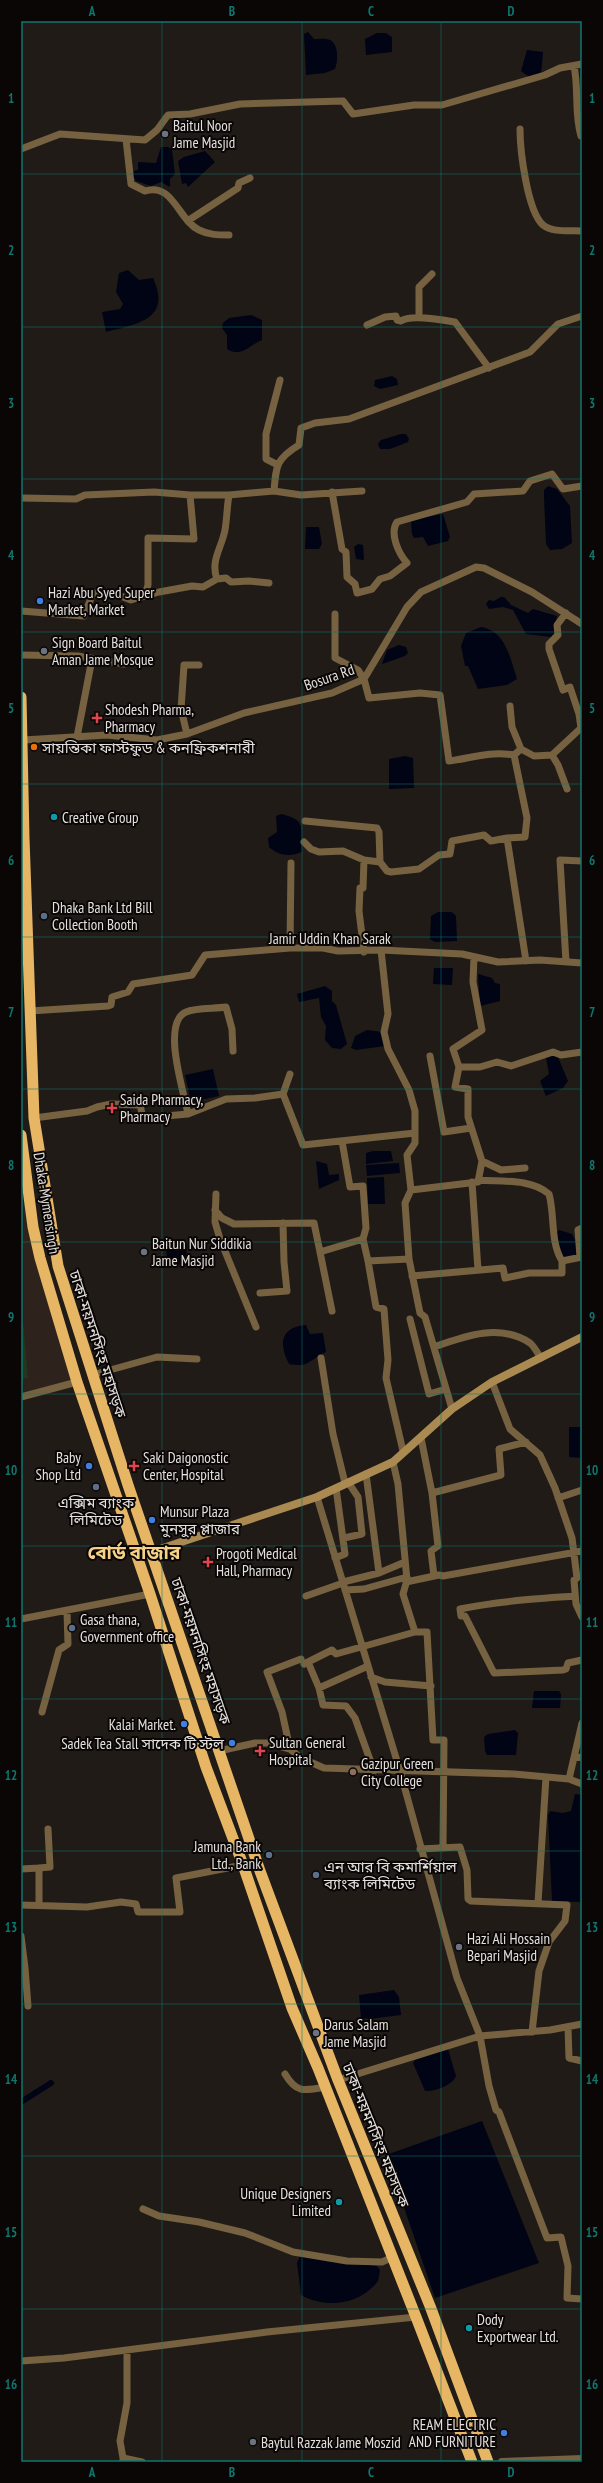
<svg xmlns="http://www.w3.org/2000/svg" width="603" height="2483" font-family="'PT Sans Narrow','Noto Sans Bengali',sans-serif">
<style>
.built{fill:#2e221c}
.green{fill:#22371e}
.water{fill:#000415}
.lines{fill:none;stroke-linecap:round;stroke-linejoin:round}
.canal{stroke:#000415;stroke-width:6}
.minor{stroke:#766240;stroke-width:7}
.tertiary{stroke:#766240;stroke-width:8}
.secondary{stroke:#aa8a51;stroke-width:8}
.trunk{stroke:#e6b664;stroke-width:11}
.grid{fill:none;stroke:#0f766e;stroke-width:1;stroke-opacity:0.55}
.worship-dot{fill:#6b7280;stroke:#090605;stroke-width:1.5}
.shop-dot{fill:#3f7fe0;stroke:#090605;stroke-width:1.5}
.health-dot{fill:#e0444e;stroke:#090605;stroke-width:1.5}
.food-dot{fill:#e8710a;stroke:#090605;stroke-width:1.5}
.culture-dot{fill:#0f9aa8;stroke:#090605;stroke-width:1.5}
.service-dot{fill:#5c6f8a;stroke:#090605;stroke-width:1.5}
.education-dot{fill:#8d6e63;stroke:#090605;stroke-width:1.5}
.labels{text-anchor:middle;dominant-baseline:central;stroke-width:4;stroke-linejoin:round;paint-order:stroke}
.poi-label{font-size:15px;fill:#e4e0de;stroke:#090605;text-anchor:start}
.street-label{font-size:15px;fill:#e4e0de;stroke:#090605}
.district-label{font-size:19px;font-weight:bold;fill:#f6d289;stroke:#090605}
.neatline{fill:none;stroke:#0f766e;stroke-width:1.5}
.grid-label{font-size:13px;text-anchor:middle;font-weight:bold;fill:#0f766e}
</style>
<rect width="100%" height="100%" fill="#211b18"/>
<!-- built -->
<path class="built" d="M21,1175L31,1244L73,1381L21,1394Z"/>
<!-- green -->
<path class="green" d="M21,1321H23L28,1378L21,1379Z"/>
<!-- water -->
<path class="water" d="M308,32L314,39C318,39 326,38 330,40C339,44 338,62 335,69L325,73L306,75L304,34Z
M377,33H386L392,37V52L366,55L365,39Z
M527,50L543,52L541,75L529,77L521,71Z
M161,147H168L172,150L175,174L170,179V187L161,182L151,186L136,181L133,176L134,171L138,170V162L156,163Z
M205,151L215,162L188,187L186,183L182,184L178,161L184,157Z
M128,270L139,280L153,278C172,319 138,324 106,332L102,312L120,309L123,304L116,292L119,273Z
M251,315L262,320V340C249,345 242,358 227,349V335L222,328L223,323L229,318Z
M392,376L397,379L398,385L380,389L374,386L375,380Z
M401,434H406L409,439L408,442L390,449H380L378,444L381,440Z
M548,486L557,489L570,506L572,543L562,549L550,550L546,544L544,497V490Z
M443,514L450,537L448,541L428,546L423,537L414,538L412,534L411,521L414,519Z
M306,527H319L322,544L319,549H305Z
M358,544L363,545L364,560L356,559L354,547Z
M501,597H504L511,605L528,613L533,609L557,616L555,632L551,637L526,634L513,610L503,607L489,609L486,604L489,600L494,601Z
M481,627C506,631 510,658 517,679L507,685L478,689L468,666H465L461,646L466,633Z
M399,645L406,647L408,653L405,656L382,664L387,650Z
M405,756L413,758L414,788L389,789V759Z
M281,814C309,821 299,827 302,852C290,857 279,856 269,847L268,838L277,832L276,816Z
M438,912H452L456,916L457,941L435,942L430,939L431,916Z
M434,968H453L452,985L433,984Z
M478,974L492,978L495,983L500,984V1001L480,1006Z
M325,986L332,991V1001L336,1005L347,1044L341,1049L332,1048L325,1040L326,1026L321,1017L319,998L299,1002L297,994Z
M367,1030L382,1032L385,1046L356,1050L351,1048L355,1036Z
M551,1055L558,1057L568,1081L563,1088L546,1096L540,1081L549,1074L546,1058Z
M213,1069L219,1096L191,1102L185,1075Z
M373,1151H391L393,1161L366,1164V1153Z
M316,1161L327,1164L329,1175L339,1174V1180L319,1189Z
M399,1163L400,1173L367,1176L366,1165Z
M384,1177L385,1204H368L367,1178Z
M559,1230L572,1234L576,1242L577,1255L563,1259L561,1257L557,1232Z
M178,1239L186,1244L187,1262L174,1265L167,1259L166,1243Z
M306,1325L310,1334L323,1333L326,1352C309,1360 309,1368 289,1364C278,1343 281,1327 306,1325Z
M569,1427H582V1458L569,1457Z
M534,1691H559L561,1694L560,1708H532Z
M515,1730L518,1733L516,1755H487L485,1751L484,1737L488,1734Z
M575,1794L582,1795V1902L552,1901L548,1815L550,1811L563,1813L571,1811Z
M394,1990L399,1997L401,2015L370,2019L361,2018L359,1995Z
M448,2049L456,2076C453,2085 434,2092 425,2091L413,2063L415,2060Z
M482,2121L539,2263L435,2298L386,2155Z
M300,2256L377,2266L380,2270L378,2281C360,2305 326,2309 301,2295L297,2263Z"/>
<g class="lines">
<!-- canal -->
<path class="canal" d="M21,2102L51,2083"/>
<!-- minor -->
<path class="minor" d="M574,66C579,89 574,113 581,136
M520,129C520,149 527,211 543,225C553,233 570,230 582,231
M126,139L131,184L145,191C173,182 178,220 199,230C209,235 218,235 229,235
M21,149L60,134L145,140L157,130L168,115L190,114L240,104L343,101L353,114L414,105H442L545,75L560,68L582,64
M189,220L238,188L239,183L250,178
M419,318V287L432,274
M367,325L385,317L396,316L397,320L401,321C410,314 443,320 455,322L489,368
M276,464L266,459V434L280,380
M274,491C276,466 276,459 299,445L301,428L315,423L349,419L530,352L558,324L582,316
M332,492L342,549L346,552L347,577L355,584L357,593L372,589L380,579L390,576L407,563C399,554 389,534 397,522L467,502L474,494L523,491L530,481L552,474L563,489L582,486
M21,498L76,499L85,495L154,492L190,495H229L274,491L301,495L362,491
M217,579C210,561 222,547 225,530C227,518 227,506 229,495
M145,595L148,585V538L194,539L190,495
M21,611L84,616L93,593L110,592L131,600L159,592L192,586L203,587L217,579L226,578L231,582L249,581L269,583
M335,614V658L358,670L364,679L369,698L420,693L440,695L449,761C472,758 489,751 514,755L521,749L512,727L510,706
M21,655L78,656L124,664
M187,734L181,709L184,665H199
M77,737L92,659
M23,740L107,735L157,740L187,734L244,713L332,693L364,679L407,607L421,592L476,567L484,568L532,592L582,624
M521,749L534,756L552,755L558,765L567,789
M514,755L527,818L525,837L507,838L526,961
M552,755L581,728L579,714L570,687L563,690L549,649V644L558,635L557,625L566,613
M305,821L377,828L379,832L380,862
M304,842L311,849L319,852L343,851L364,860L380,862L387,871L391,872L419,869L439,855L450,854L452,841L484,835L491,841L507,838
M364,860L363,888H360L359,911L364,952
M290,948L291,863
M381,950L388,1014L384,1032L388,1049L409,1090L415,1111V1143L407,1155L411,1190L405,1203L409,1259L420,1313L425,1317L452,1409
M566,962L560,860L582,861
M30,1011L108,1006L111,1005L112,997L128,992L133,984L192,975L205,955L290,948H323L338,951L381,950L462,954L498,962L540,960L582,963
M430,1056L444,1132L471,1128
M459,1067H480L497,1062L511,1066L553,1052L561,1055L582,1052
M283,1094L303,1145L415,1133
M188,1114C184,1092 161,1023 186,1012C197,1007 214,1009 226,1007L232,1029L233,1051
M34,1118L87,1111L97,1107L111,1104L140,1105L143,1118L188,1114L226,1099L255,1098L283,1094L290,1074
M342,1141L350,1187L363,1186L366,1228L363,1239
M482,1161L501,1170L525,1168
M478,1180C500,1182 531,1178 549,1194C555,1215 550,1242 562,1261
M472,1182L478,1270
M411,1190L478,1182L482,1161L468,1117V1089L455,1087L459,1067L453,1049L482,1030L473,982L474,957
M216,1194L215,1222L220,1239L256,1327
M215,1210L222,1218L234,1224L314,1223L320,1252
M580,1257L578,1230L582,1228
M368,1261L376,1307L384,1309L388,1360L386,1378L403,1451
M412,1276L503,1268L505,1278L529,1273H562V1261L582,1257
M260,1293L287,1291L284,1262L283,1223
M332,1311L320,1252L363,1239L368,1261L409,1259
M410,1319L429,1394L446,1389
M434,1347C465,1336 500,1323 530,1343C534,1346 538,1354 541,1358
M321,1358L333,1434L345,1483
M92,1375L157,1357L197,1359
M492,1382L510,1429L540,1455L555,1488L572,1538L577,1578L574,1580L576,1604L582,1617
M21,1397L77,1382
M421,1438L432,1493L438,1546L431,1551L434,1576
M393,1462L398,1484L407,1580L403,1594L415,1632H427L433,1740H444L443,1848
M366,1474L379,1573
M432,1493L501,1475L499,1449L526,1442
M317,1497L400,1771L457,1978L480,2036L489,2086L496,2110L499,2112L547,2238L561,2237L568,2266L567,2298L582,2299
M558,1498L582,1490
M344,1538L362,1534L358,1497L348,1482
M335,1558L345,1554L336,1488
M343,1582L379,1573L405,1562
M406,1582L439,1575L443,1576L582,1551
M345,1590L364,1589L407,1577
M306,1596L343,1583
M575,1596C536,1599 499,1601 460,1609L461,1616H465L494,1673L563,1670L566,1669L568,1663L582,1660
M21,1619L150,1594
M308,1662L319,1688L323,1705L346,1706L355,1718L374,1771
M304,1664L332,1650L336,1654L415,1632
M371,1677L385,1682L431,1686
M319,1688L368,1666
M42,1712L59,1650L68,1644L67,1611
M290,1749L282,1712L267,1672L301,1659
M219,1751L255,1743H268L290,1749L301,1758L324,1768L514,1774L569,1779L582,1784
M574,1758L582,1757
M569,1779L582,1723
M420,1849L460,1847L467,1870L468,1899L471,1901L567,1905L565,1921L549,1942L539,1971L532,2032
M39,1868L50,1867L48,1829
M21,1869L39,1868V1904
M538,1903L546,1777
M21,1905L87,1907L121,1902L136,1904L138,1912H180L176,1878L243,1865
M21,1936L25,1968L21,1969
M25,1968L28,2006
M568,2027L569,2058L582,2061
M285,2074C296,2093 304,2091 325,2087
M338,2080L480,2036L550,2030L582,2024
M143,2209L159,2216L199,2222L245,2233L293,2252L347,2261L382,2262L393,2257
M21,2361L64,2358L267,2332L416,2317
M123,2458L120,2441L127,2403V2350
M123,2462V2458L142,2462"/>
<!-- tertiary -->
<path class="tertiary" d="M502,2462L582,2459"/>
<!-- secondary -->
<path class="secondary" d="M151,1552L317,1497L393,1462L452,1409L492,1382L582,1337"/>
<!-- trunk -->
<path class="trunk" d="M21,697L24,838L34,1118L58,1266L128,1485L260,1871L338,2080L430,2306L488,2462
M21,1135L33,1227L40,1258L77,1382L150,1594L206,1767L243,1865L292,2008L318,2068L416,2317L472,2462"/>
</g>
<!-- grid -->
<path class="grid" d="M162,21V2462M302,21V2462M441,21V2462M21,174H582M21,327H582M21,479H582M21,632H582M21,784H582M21,937H582M21,1089H582M21,1242H582M21,1394H582M21,1546H582M21,1699H582M21,1851H582M21,2004H582M21,2156H582M21,2309H582"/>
<!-- markers -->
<g class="worship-dot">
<circle cx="165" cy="134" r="4"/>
<circle cx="44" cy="651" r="4"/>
<circle cx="144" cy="1252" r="4"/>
<circle cx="459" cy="1947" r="4"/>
<circle cx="316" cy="2033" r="4"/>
<circle cx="253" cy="2442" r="4"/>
</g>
<g class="shop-dot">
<circle cx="40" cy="601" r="4"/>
<circle cx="89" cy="1466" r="4"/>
<circle cx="152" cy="1520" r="4"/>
<circle cx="184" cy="1724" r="4"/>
<circle cx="232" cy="1743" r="4"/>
<circle cx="504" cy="2433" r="4"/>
</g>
<g class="health-dot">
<path d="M95 712h4v4h4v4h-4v4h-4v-4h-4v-4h4z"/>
<path d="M110 1102h4v4h4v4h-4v4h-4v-4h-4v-4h4z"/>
<path d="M132 1460h4v4h4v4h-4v4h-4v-4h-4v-4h4z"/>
<path d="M206 1556h4v4h4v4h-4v4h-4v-4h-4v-4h4z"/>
<path d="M258 1745h4v4h4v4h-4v4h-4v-4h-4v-4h4z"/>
</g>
<circle class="food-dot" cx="34" cy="747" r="4"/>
<g class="culture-dot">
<circle cx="54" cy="817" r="4"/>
<circle cx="339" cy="2202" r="4"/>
<circle cx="469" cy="2328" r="4"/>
</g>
<g class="service-dot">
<circle cx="44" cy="916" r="4"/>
<circle cx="96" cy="1487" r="4"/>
<circle cx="72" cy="1628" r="4"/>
<circle cx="269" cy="1855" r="4"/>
<circle cx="316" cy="1875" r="4"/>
</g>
<circle class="education-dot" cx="353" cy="1772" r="4"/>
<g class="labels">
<!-- poi labels -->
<g class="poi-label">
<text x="173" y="125">Baitul Noor<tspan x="173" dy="17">Jame Masjid</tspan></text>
<text x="48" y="592">Hazi Abu Syed Super<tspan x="48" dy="17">Market, Market</tspan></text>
<text x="52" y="642">Sign Board Baitul<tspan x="52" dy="17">Aman Jame Mosque</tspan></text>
<text x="105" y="709">Shodesh Pharma,<tspan x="105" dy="17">Pharmacy</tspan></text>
<text x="42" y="747">সায়ন্তিকা ফাস্টফুড &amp; কনফ্রিকশনারী</text>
<text x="62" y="817">Creative Group</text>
<text x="52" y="907">Dhaka Bank Ltd Bill<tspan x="52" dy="17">Collection Booth</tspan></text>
<text x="120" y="1099">Saida Pharmacy,<tspan x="120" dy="17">Pharmacy</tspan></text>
<text x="152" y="1243">Baitun Nur Siddikia<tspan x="152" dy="17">Jame Masjid</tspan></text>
<text x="81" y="1457" text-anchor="end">Baby<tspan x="81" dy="17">Shop Ltd</tspan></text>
<text x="143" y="1457">Saki Daigonostic<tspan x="143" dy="17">Center, Hospital</tspan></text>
<text x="96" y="1502" text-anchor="middle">এক্সিম ব্যাংক<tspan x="96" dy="17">লিমিটেড</tspan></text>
<text x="160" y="1511">Munsur Plaza<tspan x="160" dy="17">মুনসুর প্লাজার</tspan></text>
<text x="216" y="1553">Progoti Medical<tspan x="216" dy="17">Hall, Pharmacy</tspan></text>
<text x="80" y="1619">Gasa thana,<tspan x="80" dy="17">Government office</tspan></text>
<text x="176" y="1724" text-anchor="end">Kalai Market.</text>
<text x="269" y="1742">Sultan General<tspan x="269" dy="17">Hospital</tspan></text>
<text x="224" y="1743" text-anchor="end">Sadek Tea Stall সাদেক টি স্টল</text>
<text x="361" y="1763">Gazipur Green<tspan x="361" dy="17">City College</tspan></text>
<text x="261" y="1846" text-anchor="end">Jamuna Bank<tspan x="261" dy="17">Ltd., Bank</tspan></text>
<text x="324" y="1866">এন আর বি কমার্শিয়াল<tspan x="324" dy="17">ব্যাংক লিমিটেড</tspan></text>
<text x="467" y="1938">Hazi Ali Hossain<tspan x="467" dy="17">Bepari Masjid</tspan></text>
<text x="324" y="2024">Darus Salam<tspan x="324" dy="17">Jame Masjid</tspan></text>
<text x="331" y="2193" text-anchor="end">Unique Designers<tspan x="331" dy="17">Limited</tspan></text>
<text x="477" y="2319">Dody<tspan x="477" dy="17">Exportwear Ltd.</tspan></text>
<text x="496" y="2424" text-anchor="end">REAM ELECTRIC<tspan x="496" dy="17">AND FURNITURE</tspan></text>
<text x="261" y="2442">Baytul Razzak Jame Moszid</text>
</g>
<!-- street labels -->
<g class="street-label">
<text transform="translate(329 677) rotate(-19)">Bosura Rd</text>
<text x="330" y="938">Jamir Uddin Khan Sarak</text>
<text transform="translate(47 1203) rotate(81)">Dhaka-Mymensingh</text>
<text transform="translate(98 1344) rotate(72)">ঢাকা-ময়মনসিংহ মহাসড়ক</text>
<text transform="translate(201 1651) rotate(71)">ঢাকা-ময়মনসিংহ মহাসড়ক</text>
<text transform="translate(376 2135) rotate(68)">ঢাকা-ময়মনসিংহ মহাসড়ক</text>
</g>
<!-- district labels -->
<g class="district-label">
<text x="134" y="1552">বোর্ড বাজার</text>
</g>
</g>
<!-- border -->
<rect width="603" height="2483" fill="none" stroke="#090605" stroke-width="44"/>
<rect x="22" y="22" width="559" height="2439" class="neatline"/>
<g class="grid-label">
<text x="92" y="16">A</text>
<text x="232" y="16">B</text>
<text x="371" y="16">C</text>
<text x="511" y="16">D</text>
<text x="11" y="103">1</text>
<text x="592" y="103">1</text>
<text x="11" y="255">2</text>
<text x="592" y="255">2</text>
<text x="11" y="408">3</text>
<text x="592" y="408">3</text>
<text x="11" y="560">4</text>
<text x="592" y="560">4</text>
<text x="11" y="713">5</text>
<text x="592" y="713">5</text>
<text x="11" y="865">6</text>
<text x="592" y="865">6</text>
<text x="11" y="1017">7</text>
<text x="592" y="1017">7</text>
<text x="11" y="1170">8</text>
<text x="592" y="1170">8</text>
<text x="11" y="1322">9</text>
<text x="592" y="1322">9</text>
<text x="11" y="1475">10</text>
<text x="592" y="1475">10</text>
<text x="11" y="1627">11</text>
<text x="592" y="1627">11</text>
<text x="11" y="1780">12</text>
<text x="592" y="1780">12</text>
<text x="11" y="1932">13</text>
<text x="592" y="1932">13</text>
<text x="11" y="2084">14</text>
<text x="592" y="2084">14</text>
<text x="11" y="2237">15</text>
<text x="592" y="2237">15</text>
<text x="11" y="2389">16</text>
<text x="592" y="2389">16</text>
<text x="92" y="2477">A</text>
<text x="232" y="2477">B</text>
<text x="371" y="2477">C</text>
<text x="511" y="2477">D</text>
</g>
</svg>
